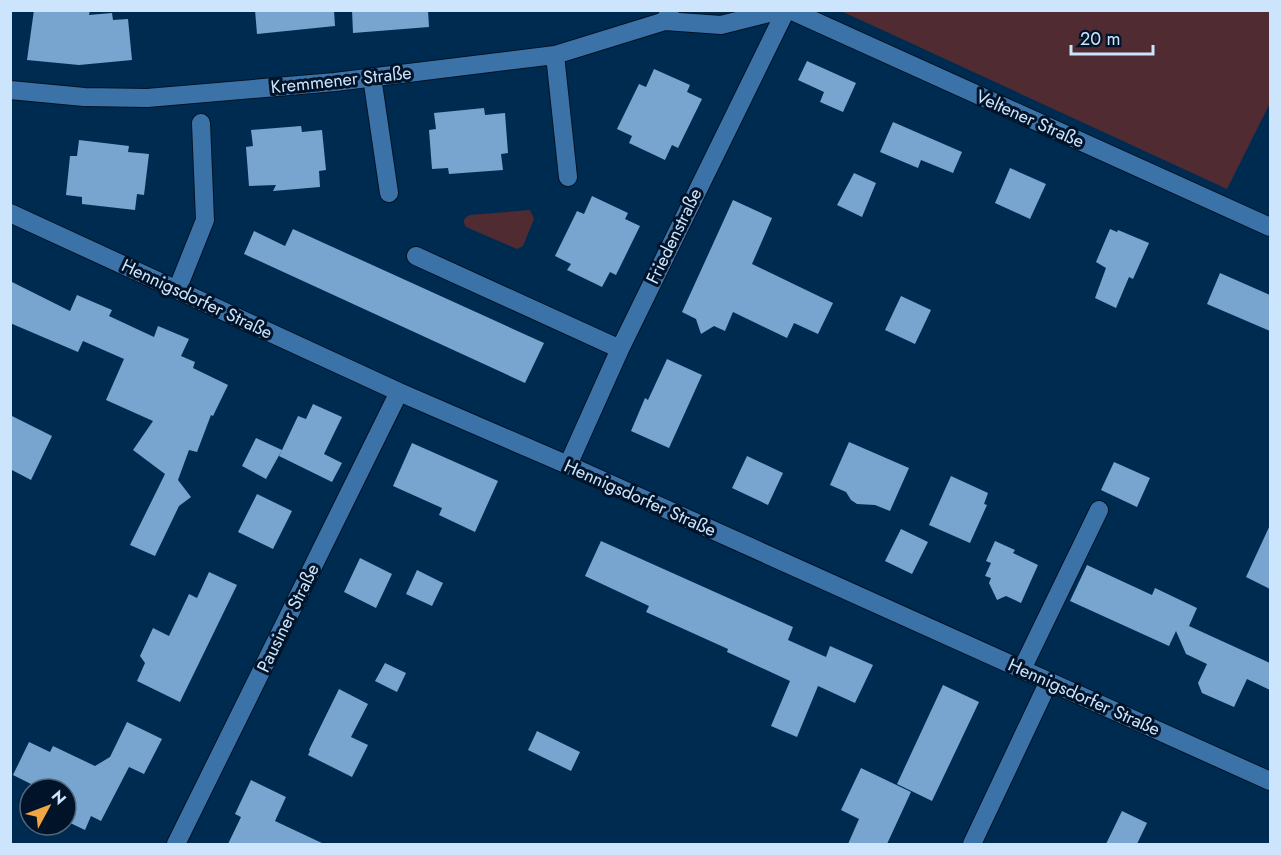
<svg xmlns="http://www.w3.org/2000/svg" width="1281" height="855" font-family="Jost,sans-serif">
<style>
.green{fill:#502b32}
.building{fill:#78a4d0}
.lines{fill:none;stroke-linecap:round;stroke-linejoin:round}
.minor-casing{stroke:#031324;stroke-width:20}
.minor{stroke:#3b73a9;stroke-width:18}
.labels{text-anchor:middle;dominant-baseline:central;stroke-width:6;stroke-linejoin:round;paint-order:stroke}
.street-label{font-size:18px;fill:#cce4fc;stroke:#001328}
</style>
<rect width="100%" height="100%" fill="#002b51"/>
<!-- green -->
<path class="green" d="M841,11H1270V103L1227,189Z
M530,210L534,219L523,246L517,249L466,227C462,222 464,217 470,215Z"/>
<!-- building -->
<path class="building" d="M34,10H90L89,15L112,13L113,20L128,19L132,60L79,65L27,60Z
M255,10H334L335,26L257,34Z
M352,10H428L429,27L353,33Z
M807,61L856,83L843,112L820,102L824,92L798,80Z
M654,69L690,85L687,92L702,99L678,148L672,145L665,160L629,143L632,136L617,129L639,84L646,87Z
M484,108L485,115L505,113L508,153L501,154L503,170L449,174L448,168L432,169L429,130L436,129L434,113Z
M893,122L962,152L953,173L921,160L918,168L880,152Z
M301,126L302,132L322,130L326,170L319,171L320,187L273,191L276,185L249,186L246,147L253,146L251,130Z
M79,140L129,146L128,152L149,154L144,195L137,194L135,210L82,204V197L66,195L70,156H77Z
M1010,168L1046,184L1030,219L995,203Z
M854,173L876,183L862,217L837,205Z
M592,196L628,213L625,219L640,226L616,275L610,272L602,287L567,270L571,264L555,256L577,211L584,214Z
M733,200L772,218L752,264L833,303L818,334L794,323L787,338L733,312L725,331L714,326L701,334L696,319L682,312Z
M293,229L544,343L525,383L244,254L254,231L285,246Z
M1110,229L1117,232L1118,230L1149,243L1133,279L1129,277L1116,308L1095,298L1106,268L1096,262Z
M1220,273L1270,295V331L1207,304Z
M10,281L70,311L77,295L112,310L109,316L154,337L158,326L189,339L181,356L195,362L193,368L228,385L213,416L211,415L197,452L189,450L178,480L191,497L179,506L155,556L130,545L165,474L133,450L153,421L106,400L124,359L83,341L78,352L10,323Z
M901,296L931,310L915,344L885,330Z
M667,359L702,375L669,448L631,431L645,398L648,400Z
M313,404L342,417L324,454L342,463L332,482L279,456L282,450L266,479L242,466L256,438L282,450L298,416L306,419Z
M10,415L52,436L31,480L10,469Z
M849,442L909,468L890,511L875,505L857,504L851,500L846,492L830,485Z
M412,443L498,481L475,532L439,515L442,508L393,486Z
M747,456L783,473L768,505L732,488Z
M1114,462L1150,478L1137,507L1101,490Z
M951,476L988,493L984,504L987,505L970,543L929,525Z
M257,494L292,511L273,549L238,532Z
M1270,525V589L1246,577Z
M901,529L928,542L912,574L885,561Z
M601,541L793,627L788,640L826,657L830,646L873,665L855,703L818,686L797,737L771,726L790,681L727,652L728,649L646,612L649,606L585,576Z
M995,541L1015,550L1013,553L1038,565L1021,603L1006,596L997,600L989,583L991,578L985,576L991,563L986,561Z
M360,558L392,574L376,608L344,592Z
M1087,565L1152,595L1155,588L1197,608L1189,626L1270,663V690L1247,679L1234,707L1202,693L1198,683L1207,664L1186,654L1176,631L1169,646L1070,601Z
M417,570L443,583L432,606L406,594Z
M209,572L237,585L180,702L137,681L145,663L140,656L153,628L169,636L189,594L197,598Z
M385,663L406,673L397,692L375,681Z
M943,685L979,702L932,801L897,784Z
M339,689L368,704L351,737L368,745L352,777L308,755L310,751L309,750Z
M127,722L162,739L144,774L129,767L101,821L91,816L85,830L66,821V789H41L13,775L29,742L50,752L53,746L95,766L110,757Z
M537,731L580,752L571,771L528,750Z
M861,768L911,792L887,844H848L859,819L841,810Z
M251,780L286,797L275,821L324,844H228L241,817L235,814Z
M1122,811L1147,823L1137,844H1106Z"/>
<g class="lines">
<defs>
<path id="minor" d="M790,10L1270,227
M665,21L721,25L781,10
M555,55L568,177
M372,77L389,193
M10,90L84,97L147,98L335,82L555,55L665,21L670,10
M10,213L399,392L568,465L1270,781
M416,256L620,349
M177,290L205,220L201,123
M568,465L620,349L786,10
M1022,669L1099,510
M176,844L399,392
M972,844L1049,681"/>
</defs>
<!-- minor casing -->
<use href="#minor" class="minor-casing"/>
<!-- minor -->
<use href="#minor" class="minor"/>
</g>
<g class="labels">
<!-- street labels -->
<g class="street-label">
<text transform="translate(341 80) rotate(-6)">Kremmener Straße</text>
<text transform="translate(1030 119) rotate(24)">Veltener Straße</text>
<text transform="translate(674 236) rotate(-64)">Friedenstraße</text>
<text transform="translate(197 299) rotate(25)">Hennigsdorfer Straße</text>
<text transform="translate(640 498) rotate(24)">Hennigsdorfer Straße</text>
<text transform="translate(288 618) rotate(-64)">Pausiner Straße</text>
<text transform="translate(1084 697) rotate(24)">Hennigsdorfer Straße</text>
</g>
</g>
<!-- border -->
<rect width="1281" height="855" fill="none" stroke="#cce4fc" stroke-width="24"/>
<!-- north arrow -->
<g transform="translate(48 807) rotate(49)"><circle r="28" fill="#001328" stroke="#52677d" stroke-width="1.5"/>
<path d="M0-4.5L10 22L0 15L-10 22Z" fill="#f2a541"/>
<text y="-9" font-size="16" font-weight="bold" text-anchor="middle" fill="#cce4fc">N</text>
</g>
<!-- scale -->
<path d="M1071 45v9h82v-9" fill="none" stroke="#cce4fc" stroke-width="3"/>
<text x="1080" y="45" font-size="18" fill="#cce4fc" stroke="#001328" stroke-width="4.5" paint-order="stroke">20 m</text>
</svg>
